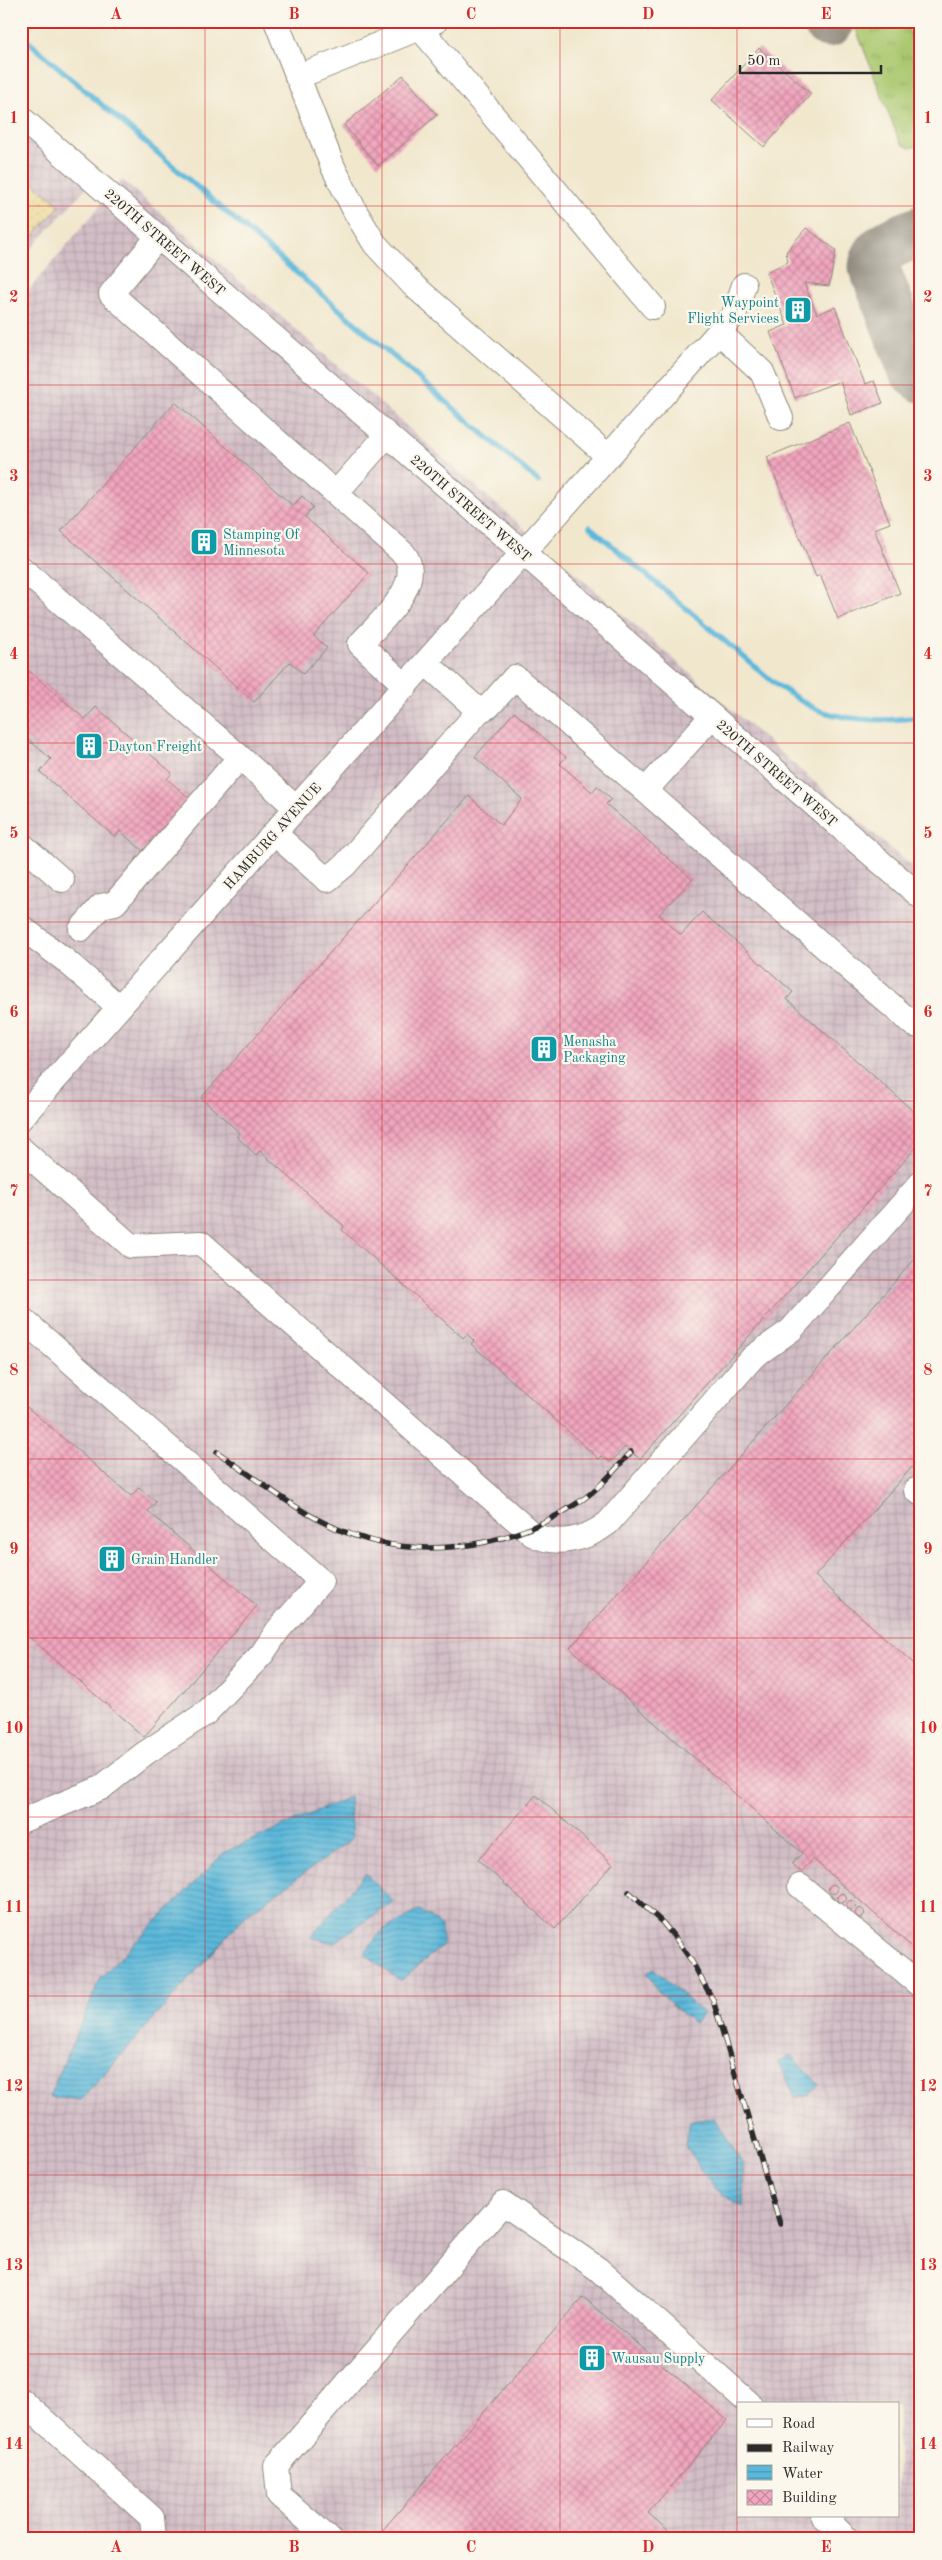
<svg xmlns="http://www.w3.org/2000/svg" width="942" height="2560" viewBox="0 0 942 2560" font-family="'Old Standard TT',serif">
	<defs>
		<pattern id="industrial-grid" width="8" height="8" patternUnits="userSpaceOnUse" patternTransform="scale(1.25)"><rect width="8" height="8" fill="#d2bdc6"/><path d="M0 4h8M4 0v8" fill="none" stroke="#b4a3aa"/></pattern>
		<pattern id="grass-tufts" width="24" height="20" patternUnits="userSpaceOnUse" patternTransform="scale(1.25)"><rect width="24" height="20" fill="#aac86f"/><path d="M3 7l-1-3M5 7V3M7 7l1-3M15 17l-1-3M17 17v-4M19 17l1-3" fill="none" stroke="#92ac60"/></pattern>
		<pattern id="sand-dots" width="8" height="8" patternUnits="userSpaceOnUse" patternTransform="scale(1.25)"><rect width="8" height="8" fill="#eeda9e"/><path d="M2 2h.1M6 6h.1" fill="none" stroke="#cb8" stroke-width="1.8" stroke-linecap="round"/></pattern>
		<pattern id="water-rules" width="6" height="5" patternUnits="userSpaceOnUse" patternTransform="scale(1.25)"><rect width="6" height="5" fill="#5cb8da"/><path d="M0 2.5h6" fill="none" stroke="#4c96b1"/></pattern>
		<pattern id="building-cross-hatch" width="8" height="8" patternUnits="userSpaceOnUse" patternTransform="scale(1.25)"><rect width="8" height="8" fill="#f2a5be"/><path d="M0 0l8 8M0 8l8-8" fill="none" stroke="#c4879b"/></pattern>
	</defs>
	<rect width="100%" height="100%" fill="#fbf7ec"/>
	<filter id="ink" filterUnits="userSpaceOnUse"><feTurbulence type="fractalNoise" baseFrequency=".02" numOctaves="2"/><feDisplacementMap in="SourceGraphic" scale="10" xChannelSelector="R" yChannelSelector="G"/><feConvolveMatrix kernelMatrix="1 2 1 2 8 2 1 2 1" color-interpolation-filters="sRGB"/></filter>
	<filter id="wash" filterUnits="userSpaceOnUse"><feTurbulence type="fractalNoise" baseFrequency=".0096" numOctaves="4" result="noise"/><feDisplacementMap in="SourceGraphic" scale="20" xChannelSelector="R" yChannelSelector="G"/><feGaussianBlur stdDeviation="1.12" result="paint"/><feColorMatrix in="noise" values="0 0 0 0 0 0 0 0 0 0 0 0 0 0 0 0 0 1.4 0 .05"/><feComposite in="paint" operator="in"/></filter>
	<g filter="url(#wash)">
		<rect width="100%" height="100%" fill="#f1e7cd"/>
		<path fill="url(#industrial-grid)" fill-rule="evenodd" d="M21 118 93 180 21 260Z
			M122 180 261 299 921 875V2539H21V299ZM738 2404H898V2516H738Z"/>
		<path fill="url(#grass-tufts)" stroke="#6a7a4d" d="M855 21H905L921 61V145L910 148 902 144 897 135 854 24Z"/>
		<path fill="url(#sand-dots)" stroke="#8c8264" d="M21 172 60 206 21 249Z"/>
		<path fill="url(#water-rules)" stroke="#447282" d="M349 1797 352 1839 246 1915 81 2100 49 2097 101 1977 225 1852Z
			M365 1873 394 1902 333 1943 311 1937Z
			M420 1910 441 1926 443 1945 400 1981 364 1953 383 1930Z
			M653 1968 703 2013 695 2024 660 1994 647 1973Z
			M791 2055 819 2085 808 2096 795 2097 779 2062Z
			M714 2118 743 2164V2207L713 2187 685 2146 690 2121Z"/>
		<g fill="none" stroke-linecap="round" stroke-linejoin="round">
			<path stroke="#5cb8da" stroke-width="5.5" d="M21 35 538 481
				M590 527 778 686C792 694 806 706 821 711 852 722 890 721 921 717"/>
			<path stroke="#8e897c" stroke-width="51" d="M828 22 829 21
				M921 231C903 239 876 244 874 267L913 369 921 377"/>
		</g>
		<g id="blocks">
			<path fill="url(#building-cross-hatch)" d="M759 48 811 94 764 147 712 100Z
				M403 75 437 115 378 166 344 125Z
				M806 228 836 250 829 286 804 283 817 314 835 307 865 384 874 381 883 403 851 415 840 381 795 398 770 332 787 325 766 272 788 262 786 252Z
				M175 402 293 506 302 496 313 507 305 517 369 573 314 636 327 648 303 674 290 662 254 702 61 531Z
				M850 423 890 523 874 529 900 593 838 619 820 575 816 577 767 457Z
				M21 664 85 719 96 707 172 773 167 779 189 798 143 851 120 831 115 837 40 772 51 759 21 733Z
				M514 712 566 757 560 764 592 792 597 786 611 799 606 804 692 879 659 915 681 935 702 912 793 992 787 999 921 1118V1142L640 1459 625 1447 611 1462 602 1456 599 1459 471 1344 474 1341 467 1334 463 1338 342 1230 344 1226 260 1151 256 1155 237 1137 240 1133 201 1098 469 796 501 825 522 799 475 757Z
				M921 1252V1457L815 1576 921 1670V1955L813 1859 801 1872 792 1864 802 1853 570 1648Z
				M21 1402 131 1496 139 1487 156 1502 148 1511 257 1606 144 1737 21 1630Z
				M536 1795 613 1864 555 1929 478 1860Z
				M828.5 1889a4.5 4.5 0 1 1 9 0a4.5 4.5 0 1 1-9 0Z
				M837.5 1898a4.5 4.5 0 1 1 9 0a4.5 4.5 0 1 1-9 0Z
				M846.5 1905a4.5 4.5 0 1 1 9 0a4.5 4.5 0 1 1-9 0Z
				M855.5 1913a4.5 4.5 0 1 1 9 0a4.5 4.5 0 1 1-9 0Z
				M583 2297 727 2420 648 2513 678 2539H375Z"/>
		</g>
	</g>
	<g filter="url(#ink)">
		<use href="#blocks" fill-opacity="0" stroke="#8e897c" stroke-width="1"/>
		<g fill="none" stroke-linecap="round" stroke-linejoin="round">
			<defs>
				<path id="minor" d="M276 21 333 167 356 213 375 244 413 285 608 456
					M420 28 653 307
					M297 77 435 22
					M21 118 921 897
					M159 236 111 294 404 554C426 583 379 623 360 644L406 686
					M719 332 762 372 781 418
					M336 493 387 435
					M21 568 240 757
					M426 663 479 711
					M646 790 712 716
					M274 833 327 880 345 865 479 711 489 706 515 677 914 1025 921 1016
					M21 844 62 880
					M21 927 65 960 119 1007
					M81 929 101 906 115 903 240 757 296 808
					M21 1118 734 315 744 285
					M21 1149 131 1246 201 1243 532 1534C557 1547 586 1540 608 1523L753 1357 791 1330 921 1183
					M21 1318 321 1581 278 1630 262 1654 206 1713 144 1754 101 1788 21 1821
					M916 1490 921 1494
					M800 1886 921 1986
					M21 2400 152 2518 154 2539
					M823 2516 847 2539
					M329 2539 279 2495 276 2466 503 2203 598 2269 750 2404"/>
			</defs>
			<use href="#minor" stroke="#8e897c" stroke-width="26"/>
			<use href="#minor" stroke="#fff" stroke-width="24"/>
			<defs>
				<path id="rail" d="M217 1452C254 1477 289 1506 329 1525 409 1564 506 1551 579 1502 599 1489 615 1470 631 1452
					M629 1892 663 1923 676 1939 691 1960 713 2000 780 2224"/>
			</defs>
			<use href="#rail" stroke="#2b2b2b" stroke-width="5.5"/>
			<use href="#rail" stroke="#fbf7ec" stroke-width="4" stroke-dasharray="11" stroke-linecap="butt"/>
		</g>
	</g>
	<path fill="none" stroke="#d62828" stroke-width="1" stroke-opacity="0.55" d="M205 21V2539M382 21V2539M560 21V2539M737 21V2539M21 206H921M21 385H921M21 564H921M21 743H921M21 922H921M21 1101H921M21 1280H921M21 1459H921M21 1638H921M21 1817H921M21 1996H921M21 2175H921M21 2354H921"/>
	<defs>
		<symbol id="building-square" viewBox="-11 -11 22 22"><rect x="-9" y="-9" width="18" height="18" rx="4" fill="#0f9aa8" stroke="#fbf7ec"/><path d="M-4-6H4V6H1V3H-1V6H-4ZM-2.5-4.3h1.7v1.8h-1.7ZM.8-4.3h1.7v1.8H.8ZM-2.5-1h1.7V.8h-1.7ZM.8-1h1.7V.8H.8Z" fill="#fff"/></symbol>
	</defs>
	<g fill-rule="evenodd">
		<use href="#building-square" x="782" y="294" width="32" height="32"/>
		<use href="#building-square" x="188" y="526" width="32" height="32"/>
		<use href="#building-square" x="73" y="730" width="32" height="32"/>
		<use href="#building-square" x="528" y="1033" width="32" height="32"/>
		<use href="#building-square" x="96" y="1543" width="32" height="32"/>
		<use href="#building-square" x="576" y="2342" width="32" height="32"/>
	</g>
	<g text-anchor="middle" stroke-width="4.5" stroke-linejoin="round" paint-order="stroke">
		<g font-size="14" fill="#2b2b2b" stroke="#fbf7ec">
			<text transform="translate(165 242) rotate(41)" y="5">220TH STREET WEST</text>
			<text transform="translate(471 508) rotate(41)" y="5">220TH STREET WEST</text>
			<text transform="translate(777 773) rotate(41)" y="5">220TH STREET WEST</text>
			<text transform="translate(272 836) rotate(-48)" y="5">HAMBURG AVENUE</text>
		</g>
		<g font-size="14" fill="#0d838f" stroke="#fbf7ec" text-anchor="start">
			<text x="779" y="307" text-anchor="end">Waypoint<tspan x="779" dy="16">Flight Services</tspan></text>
			<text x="223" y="539">Stamping Of<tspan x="223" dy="16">Minnesota</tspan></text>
			<text x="108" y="751">Dayton Freight</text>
			<text x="563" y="1046">Menasha<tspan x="563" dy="16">Packaging</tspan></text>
			<text x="131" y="1564">Grain Handler</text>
			<text x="611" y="2363">Wausau Supply</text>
		</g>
	</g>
	<rect width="942" height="2560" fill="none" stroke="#fbf7ec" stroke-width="55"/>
	<rect x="737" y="2402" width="162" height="115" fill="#fbf7ec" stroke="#a8a59f"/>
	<rect x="747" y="2419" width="25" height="8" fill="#ffffff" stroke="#a8a59f"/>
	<text x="782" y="2428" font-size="15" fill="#2b2b2b">Road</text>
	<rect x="747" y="2444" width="25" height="8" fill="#2b2b2b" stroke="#a8a59f"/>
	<text x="782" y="2452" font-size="15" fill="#2b2b2b">Railway</text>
	<rect x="747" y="2465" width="25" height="15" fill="url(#water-rules)" stroke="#a8a59f"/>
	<text x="782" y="2478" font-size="15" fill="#2b2b2b">Water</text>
	<rect x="747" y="2490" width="25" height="15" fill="url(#building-cross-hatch)" stroke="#a8a59f"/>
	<text x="782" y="2502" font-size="15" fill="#2b2b2b">Building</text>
	<path d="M740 65v8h141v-8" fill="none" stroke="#2b2b2b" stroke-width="2.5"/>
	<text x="747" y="65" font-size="15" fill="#2b2b2b" stroke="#fbf7ec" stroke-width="4" paint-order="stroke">50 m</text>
	<rect x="28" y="28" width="886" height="2504" fill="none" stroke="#d62828" stroke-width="2"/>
	<g font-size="16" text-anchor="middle" font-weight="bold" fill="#d62828">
		<text x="116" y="19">A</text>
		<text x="294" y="19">B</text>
		<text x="471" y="19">C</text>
		<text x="648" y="19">D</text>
		<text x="826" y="19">E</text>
		<text x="14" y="123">1</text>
		<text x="928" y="123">1</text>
		<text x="14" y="302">2</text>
		<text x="928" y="302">2</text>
		<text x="14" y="481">3</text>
		<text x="928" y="481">3</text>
		<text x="14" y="659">4</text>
		<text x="928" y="659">4</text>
		<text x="14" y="838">5</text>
		<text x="928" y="838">5</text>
		<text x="14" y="1017">6</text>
		<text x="928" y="1017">6</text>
		<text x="14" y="1196">7</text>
		<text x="928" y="1196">7</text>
		<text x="14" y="1375">8</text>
		<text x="928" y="1375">8</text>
		<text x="14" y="1554">9</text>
		<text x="928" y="1554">9</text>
		<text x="14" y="1733">10</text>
		<text x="928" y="1733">10</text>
		<text x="14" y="1912">11</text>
		<text x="928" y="1912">11</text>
		<text x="14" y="2091">12</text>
		<text x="928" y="2091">12</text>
		<text x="14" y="2270">13</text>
		<text x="928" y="2270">13</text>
		<text x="14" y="2449">14</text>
		<text x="928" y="2449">14</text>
		<text x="116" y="2552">A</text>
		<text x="294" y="2552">B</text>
		<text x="471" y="2552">C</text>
		<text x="648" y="2552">D</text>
		<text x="826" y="2552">E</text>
	</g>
</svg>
